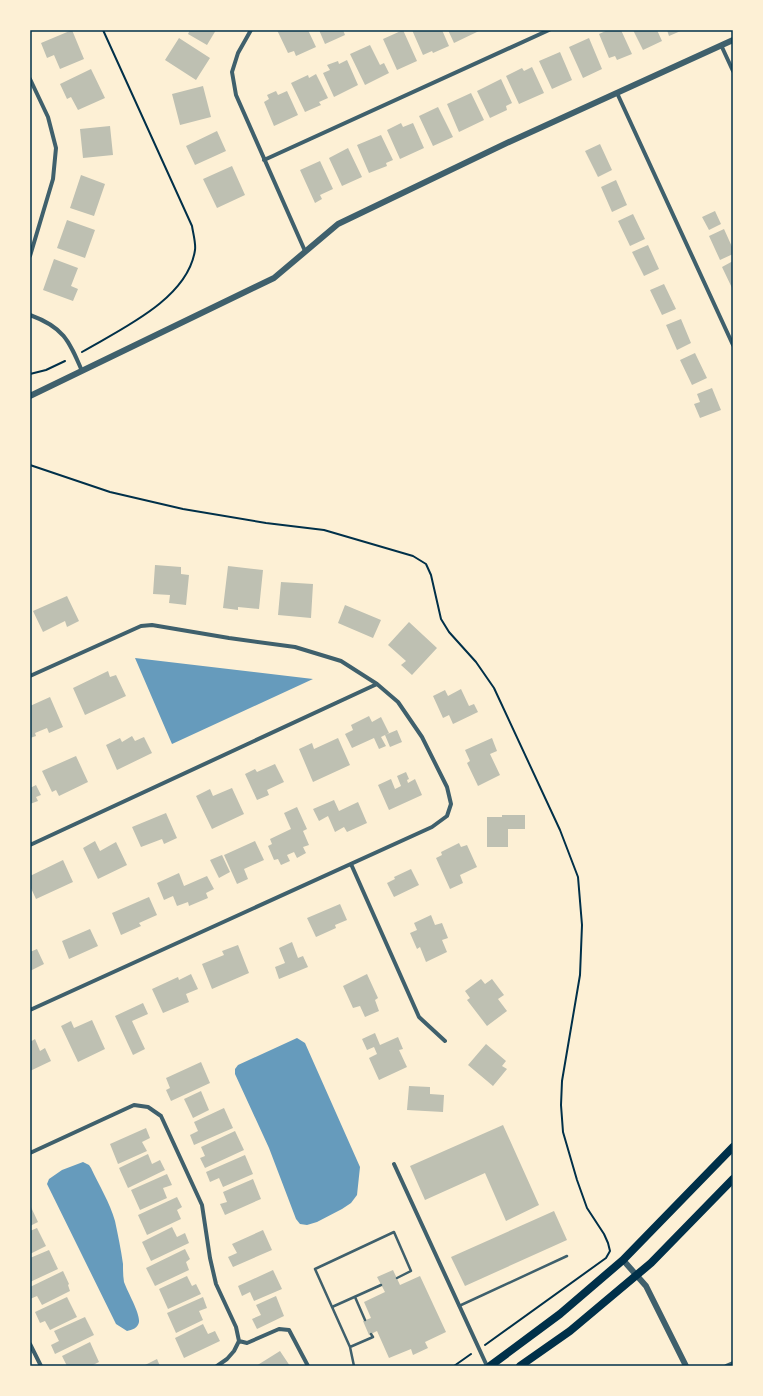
<svg xmlns="http://www.w3.org/2000/svg" width="763" height="1396" viewBox="0 0 763 1396" font-family="'Roboto Condensed',sans-serif">
	<rect width="100%" height="100%" fill="#fdf0d5"/>
	<path fill="#669bbc" d="M135 658 313 679 172 744Z
		M297 1038 305 1043 360 1167 357 1195 351 1203 342 1209 317 1222 307 1225 300 1224 296 1219 269 1148 235 1074V1069L238 1065Z
		M83 1162 89 1165 91 1168C99 1185 110 1203 115 1221 118 1235 121 1250 123 1264 123 1270 123 1276 124 1282 128 1293 140 1313 139 1322 138 1328 132 1330 127 1331L116 1324 47 1184 49 1179 62 1170Z"/>
	<path fill="#bec0b2" d="M72 30 84 59 60 69 54 55 47 58 41 43Z
		M190 30H216L207 45 188 34Z
		M277 30H308L316 47 296 56 294 51 288 53Z
		M319 30H343L345 35 325 44Z
		M403 30 417 61 397 70 383 39Z
		M412 30H442L449 46 433 53 432 51 423 55Z
		M448 30H478L479 31 454 43Z
		M608 30H621L632 54 617 60 615 56 609 58 599 34Z
		M633 30H657L662 41 643 50Z
		M667 30H683L669 36Z
		M179 38 210 58 196 80 165 60Z
		M589 38 602 69 583 78 569 47Z
		M370 45 380 65 384 63 389 73 365 85 350 54Z
		M560 52 572 80 552 89 539 61Z
		M347 60 358 85 334 97 323 73 330 70 327 65 338 61 339 64Z
		M532 67 544 93 519 104 506 76 522 68 524 71Z
		M91 69 105 98 78 110 71 97 67 99 60 84Z
		M316 74 328 98 319 102 321 105 305 112 291 83 308 75 309 78Z
		M501 79 512 103 506 106 507 110 490 118 477 91Z
		M203 86 211 117 180 125 172 94Z
		M276 91 278 95 287 91 298 115 274 126 264 102 269 99 267 95Z
		M471 93 484 120 459 132 447 104Z
		M438 107 453 137 433 146 419 116Z
		M401 123 403 127 413 123 424 148 400 159 387 130Z
		M110 126 113 155 83 158 80 129Z
		M217 131 226 151 195 165 186 146Z
		M381 135 393 160 386 163 387 166 369 173 357 145Z
		M600 144 612 170 598 177 585 151Z
		M348 148 362 177 342 186 329 158Z
		M320 161 333 189 320 195 322 199 315 203 300 170Z
		M232 166 245 195 217 208 203 179Z
		M81 175 105 184 94 216 70 208Z
		M616 180 627 205 612 212 601 187Z
		M715 211 721 224 709 230 702 217Z
		M633 214 645 239 630 246 618 221Z
		M67 220 95 230 85 258 57 248Z
		M724 229 733 249V254L720 260 709 236Z
		M648 245 659 269 644 276 632 252Z
		M54 259 78 268 71 286 78 289 73 301 43 290Z
		M733 261V290L722 267Z
		M664 284 676 309 662 315 650 290Z
		M681 319 691 343 677 350 666 325Z
		M695 353 707 378 692 385 680 360Z
		M712 388 721 410 700 418 694 404 700 402 697 394Z
		M155 565 181 567V574L189 575 186 605 169 603 170 595 153 594Z
		M228 566 263 570 259 609 238 607V610L223 608Z
		M281 582 313 584 311 618 278 615Z
		M67 596 79 621 67 627 65 621 43 632 33 611Z
		M345 605 381 620 373 638 338 623Z
		M409 622 437 648 412 675 401 665 406 661 388 645Z
		M108 671 110 677 116 675 126 696 85 715 73 688Z
		M461 689 469 706 474 704 478 712 453 724 449 715 443 718 433 696 445 690 448 696Z
		M50 697 63 727 49 733 47 728 35 733 36 736 30 738V706Z
		M369 716 372 722 381 717 389 733 381 737 386 746 379 749 374 738 352 748 345 734 353 730 351 725Z
		M397 730 402 742 390 747 385 735Z
		M132 736 135 741 144 737 152 753 117 770 106 745 120 738 122 742Z
		M338 738 350 765 313 782 299 749 312 743 314 749Z
		M492 738 497 751 490 754 500 775 478 786 467 763 470 761 465 750Z
		M76 756 88 782 59 796 56 790 52 792 42 771Z
		M275 764 284 782 267 790 269 795 257 800 245 774 255 769 257 772Z
		M406 772 409 779 407 780 408 783 415 779 422 795 389 810 378 785 391 779 395 789 401 786 397 776Z
		M36 785 41 795 36 797 38 801 30 804V788Z
		M232 788 244 814 212 829 196 796 210 789 213 796Z
		M334 800 339 811 358 802 367 823 347 832 344 827 335 832 328 816 319 821 313 809Z
		M297 807 307 829 303 831 309 845 303 847 306 853 297 858 294 852 287 855 290 861 281 865 278 859 274 860 268 846 272 844 270 839 291 829 284 813Z
		M166 813 177 838 164 844 162 839 141 847 132 827Z
		M502 815H525V829H508V847H487V817H502Z
		M95 841 100 851 116 842 127 865 98 879 83 848Z
		M255 841 264 860 244 869 248 879 237 884 224 855Z
		M459 843 461 847 467 845 477 867 460 875 463 883 450 889 436 858 442 855 441 852Z
		M222 855 230 872 219 878 210 860Z
		M63 860 73 882 36 899 30 886V876Z
		M411 869 419 885 394 897 387 883 395 879 394 877Z
		M179 873 184 886 207 876 214 889 206 893 208 898 189 906 188 902 177 906 173 896 164 900 157 883Z
		M149 897 157 915 139 923 141 926 121 935 112 913Z
		M340 904 347 920 335 925 336 928 316 937 307 918Z
		M431 915 435 925 442 923 448 938 442 940 447 952 426 962 420 947 417 949 410 933 417 930 414 923Z
		M90 929 98 946 69 959 62 941Z
		M292 942 298 958 303 956 308 967 279 979 275 967 285 963 279 948Z
		M238 945 249 973 212 989 202 964 224 955 222 951Z
		M37 949 44 964 30 971V952Z
		M191 974 198 989 186 994 189 1002 163 1013 152 989 178 977 179 980Z
		M367 974 378 998 375 1000 379 1011 365 1017 360 1006 353 1008 343 986Z
		M481 979 485 984 492 979 504 995 498 999 507 1011 487 1026 467 1000 470 998 465 991Z
		M143 1003 148 1014 132 1021 145 1049 133 1055 115 1016Z
		M92 1020 105 1049 78 1062 61 1026 71 1021 74 1028Z
		M375 1033 380 1045 398 1037 403 1049 399 1050 407 1067 379 1080 369 1058 377 1054 374 1047 367 1050 362 1039Z
		M35 1039 40 1051 45 1048 51 1061 30 1071V1042Z
		M486 1044 506 1061 502 1066 507 1069 493 1086 468 1065Z
		M201 1062 210 1083 171 1101 166 1090 170 1088 166 1078Z
		M409 1086 430 1087V1094L444 1095 443 1112 407 1110Z
		M201 1091 209 1110 193 1118 184 1099Z
		M224 1108 233 1128 194 1145 190 1135 198 1131 194 1122Z
		M503 1125 539 1205 506 1221 485 1173 425 1200 410 1166Z
		M146 1128 150 1138 142 1142 147 1151 118 1164 110 1144Z
		M235 1131 244 1150 205 1168 200 1158 205 1156 201 1147Z
		M148 1154 152 1164 160 1160 165 1170 128 1188 119 1168Z
		M245 1155 253 1174 223 1187 219 1178 210 1182 206 1172Z
		M167 1174 172 1185 163 1188 167 1198 140 1210 131 1190Z
		M253 1179 261 1199 225 1215 220 1204 227 1202 223 1192Z
		M177 1197 182 1207 177 1210 181 1219 147 1235 138 1215Z
		M30 1205 38 1222 30 1226Z
		M554 1211 567 1240 465 1286 451 1257Z
		M172 1227 177 1237 185 1233 189 1243 151 1261 142 1242Z
		M37 1228 46 1246 30 1254V1231Z
		M263 1230 272 1250 233 1267 228 1257 237 1253 232 1244Z
		M185 1249 190 1259 186 1262 189 1270 155 1286 146 1268Z
		M49 1250 58 1269 30 1282V1258Z
		M273 1270 282 1289 254 1301 250 1292 242 1296 238 1286Z
		M393 1270 400 1285 420 1276 446 1332 425 1342 428 1348 413 1355 411 1349 389 1358 377 1331 369 1335 363 1321 371 1318 364 1302 385 1292 377 1277Z
		M63 1271 69 1284 68 1285 70 1291 42 1305 37 1296 30 1299V1287Z
		M187 1276 192 1286 196 1284 201 1294 168 1309 159 1289Z
		M276 1296 284 1316 257 1329 252 1319 261 1315 256 1305Z
		M67 1297 77 1317 50 1330 45 1321 40 1323 35 1312Z
		M203 1297 207 1308 199 1311 203 1320 176 1333 167 1313Z
		M85 1317 94 1335 55 1354 51 1345 59 1341 54 1331Z
		M203 1324 208 1334 215 1331 220 1341 184 1358 175 1338Z
		M90 1342 99 1362 91 1366H67L62 1356Z
		M280 1351 290 1366H256Z
		M157 1359 160 1366H143Z"/>
	<g fill="none" stroke-linecap="round" stroke-linejoin="round">
		<path stroke="#003049" stroke-width="2" d="M82 352C121 329 188 299 195 250 196 243 193 233 192 226L103 30
			M30 374 46 370 65 361
			M30 465 110 492 183 509 266 523 324 530 413 556 426 564 431 575 441 619 449 632 476 662 494 688 560 830 578 877 582 925 580 975 562 1081 561 1105 563 1132 577 1180 587 1208 604 1234 608 1243 610 1251 606 1258 485 1345
			M454 1366 471 1354"/>
		<path stroke="#3f606c" stroke-width="2.5" d="M355 1297 365 1320
			M459 1306 567 1256
			M332 1307 381 1285
			M350 1347 373 1337 371 1334
			M354 1366 350 1347 315 1269 394 1232 411 1271 397 1278"/>
		<path stroke="#3f606c" stroke-width="4" d="M251 30 238 53 232 72 236 95 305 251
			M721 45 733 71
			M30 79 48 117 56 148 53 179 30 256
			M617 93 733 345
			M264 160 549 30
			M30 315C63 327 69 340 82 371
			M30 676 141 626 152 625 229 638 295 647 341 661 377 684 398 702 422 737 447 787 451 804 447 816 432 827 30 1010
			M30 845 377 684
			M351 864 419 1017 445 1041
			M30 1153 134 1105 148 1107 161 1116 202 1205 210 1258 216 1284 236 1327 239 1341 234 1351 227 1359 217 1366
			M394 1164 487 1366
			M239 1341 247 1343 279 1329 289 1330 308 1366
			M30 1344 41 1366
			M726 1366 733 1363"/>
		<path stroke="#3f606c" stroke-width="6" d="M30 396 274 278 338 224 509 142 733 40
			M623 1260 646 1286 686 1366"/>
		<path stroke="#003049" stroke-width="8" d="M490 1366 560 1314 623 1260 733 1147
			M520 1366 570 1331 651 1263 733 1179"/>
	</g>
	<rect width="763" height="1396" fill="none" stroke="#fdf0d5" stroke-width="62"/>
	<rect x="31" y="31" width="701" height="1334" fill="none" stroke="#003049" stroke-width="1.5"/>
</svg>
